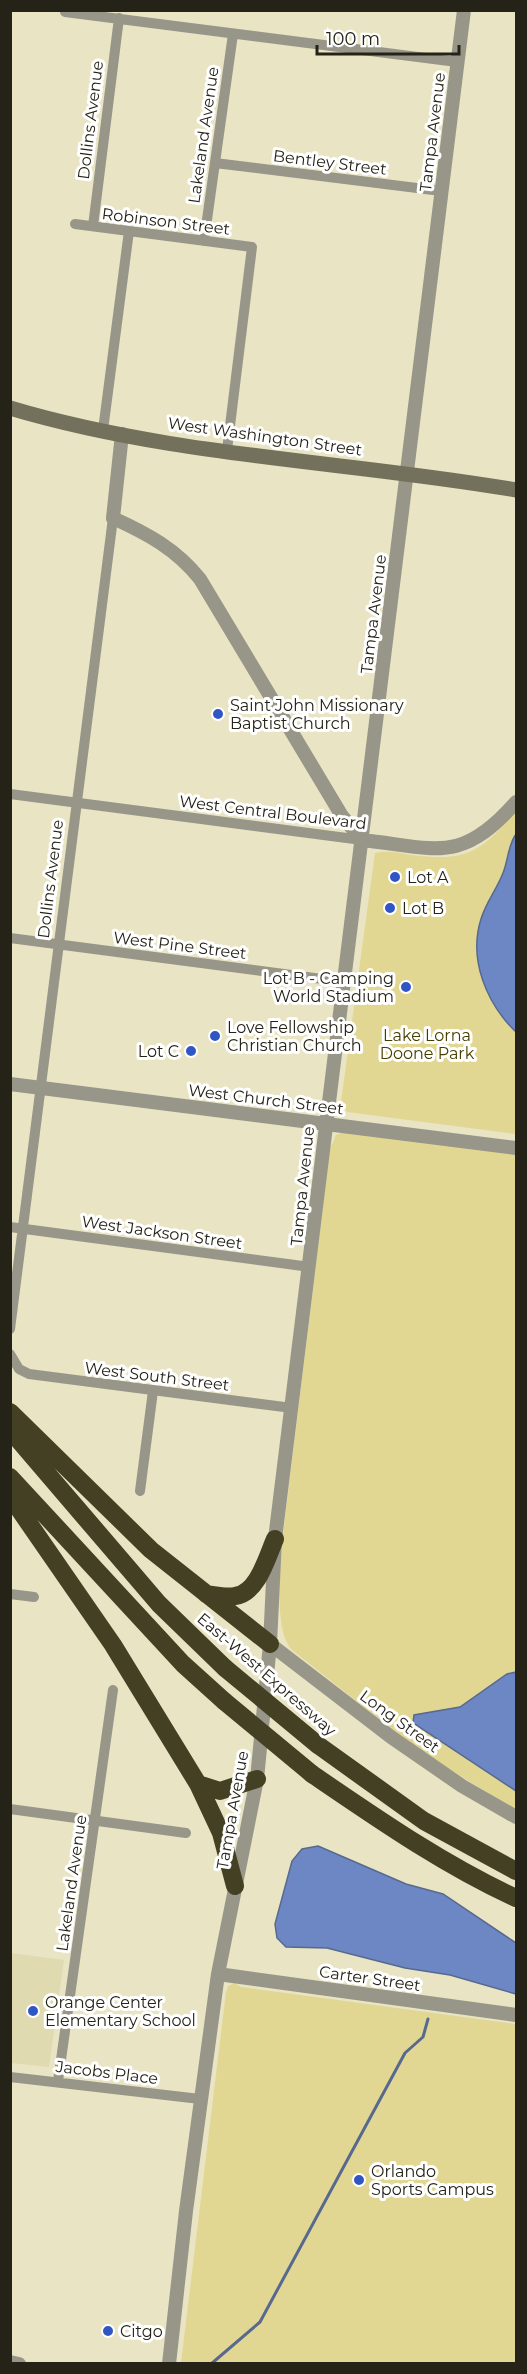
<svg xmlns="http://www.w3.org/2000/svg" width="527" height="2374" viewBox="0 0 527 2374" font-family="Montserrat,sans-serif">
	<rect width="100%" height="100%" fill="#e9e4c3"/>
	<path fill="#e0dab1" d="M11 1953 64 1960 49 2067 11 2063Z"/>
	<path fill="#e1d793" d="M516 811V834L508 862 481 920 503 1019 516 1032V1134L347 1112 341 1102 375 853C387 850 400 853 412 855 467 862 481 852 516 811Z
		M344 1132 516 1151V1810L418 1750 292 1650C272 1630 281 1554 284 1526L330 1149 336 1135Z
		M235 1983 241 1987 516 2024V2363H181L226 1992 228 1986Z"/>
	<path fill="#6c87c3" stroke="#57698f" stroke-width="1.5" d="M516 834V1032C487 1004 468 960 481 919 486 902 497 889 503 873 508 861 508 845 516 834Z
		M516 1672V1791L413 1723 414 1715 460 1707 507 1674Z
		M318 1846 406 1884 443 1894 516 1943V1994L450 1975 405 1968 327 1948 286 1947 277 1938 275 1924 292 1861 302 1849Z"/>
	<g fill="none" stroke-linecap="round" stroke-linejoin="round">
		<path stroke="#57698f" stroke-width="3" d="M211 2364 260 2322 405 2053 423 2037 428 2019"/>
		<path stroke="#979688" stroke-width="10" d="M65 12 457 62
			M215 163 441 191
			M75 224 252 247 227 450
			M93 226 119 18
			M204 241 233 34
			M103 430 129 231
			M10 794 362 840
			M10 938 345 982
			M10 1227 310 1267
			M10 1329 113 518
			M10 1354 19 1369 29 1374 292 1408
			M140 1491 153 1391
			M10 1594 34 1597
			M10 1809 186 1833
			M10 2077 200 2099
			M58 2081 113 1690"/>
		<path stroke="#979688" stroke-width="14" d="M122 434 113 518C148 534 176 549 200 579L342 816 362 840
			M362 840C436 848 461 865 516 802
			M10 1084 516 1148
			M270 1644 391 1737 462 1786 516 1817
			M218 1974 516 2015
			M10 2362 19 2364
			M169 2364 186 2211 218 1974 257 1779 270 1644 275 1539 464 10"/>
		<path stroke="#73715c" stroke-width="15" d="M10 408C174 457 349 461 516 490"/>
		<path stroke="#444024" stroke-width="18" d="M10 1412 151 1550 270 1644
			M10 1430 159 1604 225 1668
			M10 1477 183 1664 224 1701
			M10 1496 113 1645 198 1784 221 1833 235 1886
			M206 1594C215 1595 226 1598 235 1596 258 1593 267 1557 275 1539
			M318 1745 424 1821 516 1871
			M312 1774C378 1819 444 1865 516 1898
			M198 1784 220 1791 257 1779"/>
		<path stroke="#444024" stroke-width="18" d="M225 1668 318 1745
			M224 1701 312 1774"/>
	</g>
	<g fill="#3056c6" stroke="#fff" stroke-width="2">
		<circle cx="218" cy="714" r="6"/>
		<circle cx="395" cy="877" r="6"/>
		<circle cx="390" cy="908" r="6"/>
		<circle cx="406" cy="987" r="6"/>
		<circle cx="215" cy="1036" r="6"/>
		<circle cx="191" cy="1051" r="6"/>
		<circle cx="33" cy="2011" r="6"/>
		<circle cx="359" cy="2180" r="6"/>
		<circle cx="108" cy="2331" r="6"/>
	</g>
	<g text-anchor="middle" stroke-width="6" stroke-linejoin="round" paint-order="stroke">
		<g font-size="16" fill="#252317" stroke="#fff">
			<text transform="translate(90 120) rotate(-83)" y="6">Dollins Avenue</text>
			<text transform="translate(432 132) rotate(-83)" y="6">Tampa Avenue</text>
			<text transform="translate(203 135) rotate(-82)" y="6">Lakeland Avenue</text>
			<text transform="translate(330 162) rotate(7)" y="6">Bentley Street</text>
			<text transform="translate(166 221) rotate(7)" y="6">Robinson Street</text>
			<text transform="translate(265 436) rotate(8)" y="6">West Washington Street</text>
			<text transform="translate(373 614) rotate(-83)" y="6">Tampa Avenue</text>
			<text transform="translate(273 812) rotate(7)" y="6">West Central Boulevard</text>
			<text transform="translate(50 879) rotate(-83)" y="6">Dollins Avenue</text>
			<text transform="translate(180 945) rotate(7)" y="6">West Pine Street</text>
			<text transform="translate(266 1099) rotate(7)" y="6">West Church Street</text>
			<text transform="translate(302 1186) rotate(-84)" y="6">Tampa Avenue</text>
			<text transform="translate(162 1232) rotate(8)" y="6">West Jackson Street</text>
			<text transform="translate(157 1376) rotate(7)" y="6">West South Street</text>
			<text transform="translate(267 1674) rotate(41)" y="6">East-West Expressway</text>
			<text transform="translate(400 1721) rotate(36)" y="6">Long Street</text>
			<text transform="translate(232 1810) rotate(-80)" y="6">Tampa Avenue</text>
			<text transform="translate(71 1883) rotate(-82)" y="6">Lakeland Avenue</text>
			<text transform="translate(370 1978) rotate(8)" y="6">Carter Street</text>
			<text transform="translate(107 2072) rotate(7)" y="6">Jacobs Place</text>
		</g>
		<g font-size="16" fill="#252317" stroke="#fff" text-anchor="start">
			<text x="230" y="711">Saint John Missionary<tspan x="230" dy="18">Baptist Church</tspan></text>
			<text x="407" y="883">Lot A</text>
			<text x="402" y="914">Lot B</text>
			<text x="394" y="984" text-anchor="end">Lot B - Camping<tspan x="394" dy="18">World Stadium</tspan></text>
			<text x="227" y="1033">Love Fellowship<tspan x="227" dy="18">Christian Church</tspan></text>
			<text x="179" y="1057" text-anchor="end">Lot C</text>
			<text x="45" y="2008">Orange Center<tspan x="45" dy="18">Elementary School</tspan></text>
			<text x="371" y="2177">Orlando<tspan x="371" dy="18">Sports Campus</tspan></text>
			<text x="120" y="2337">Citgo</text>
		</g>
		<g font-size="16" fill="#463e00" stroke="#fff">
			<text x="427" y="1041">Lake Lorna<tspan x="427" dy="18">Doone Park</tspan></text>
		</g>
	</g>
	<rect width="527" height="2374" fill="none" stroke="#252317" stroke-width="24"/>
	<path d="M317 45v9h142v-9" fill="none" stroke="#252317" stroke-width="3"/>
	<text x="326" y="45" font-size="18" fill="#252317" stroke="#ffffff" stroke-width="4.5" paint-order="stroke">100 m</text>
</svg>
